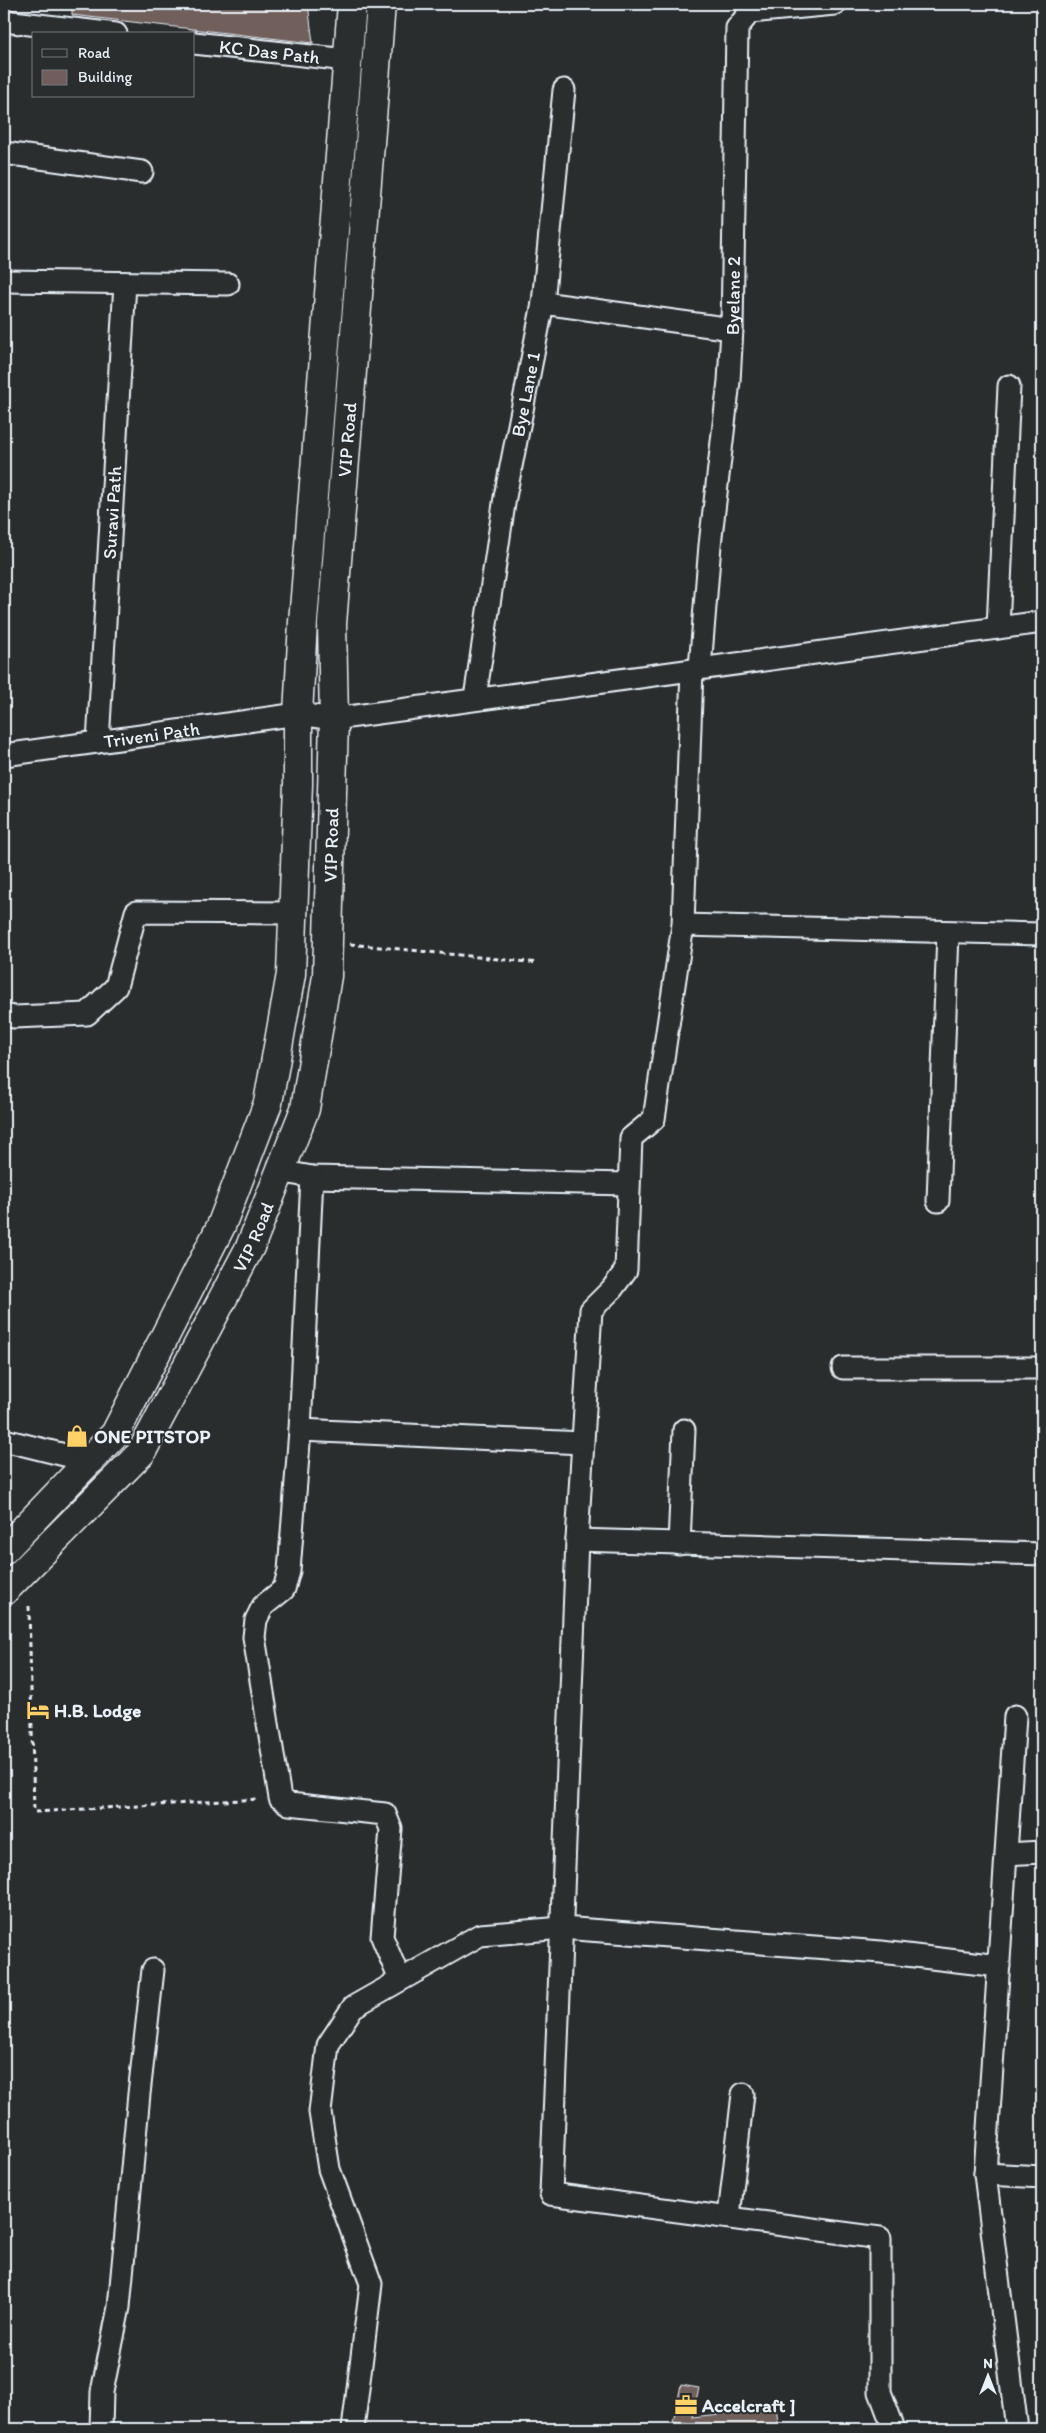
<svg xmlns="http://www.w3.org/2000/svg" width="1046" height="2433" viewBox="0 0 1046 2433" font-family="Itim,sans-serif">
	<rect width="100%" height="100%" fill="#2a2d2e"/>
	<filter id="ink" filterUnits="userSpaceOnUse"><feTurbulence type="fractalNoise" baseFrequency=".02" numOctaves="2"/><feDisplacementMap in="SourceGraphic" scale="10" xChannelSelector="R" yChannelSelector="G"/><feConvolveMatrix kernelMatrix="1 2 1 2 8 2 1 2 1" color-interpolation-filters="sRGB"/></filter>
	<g filter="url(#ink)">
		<path fill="#715e5c" stroke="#e8f1f8" d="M72 4H308L313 43 72 15Z
			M681 2385 699 2388 692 2417 776 2408 779 2429H687V2424L673 2422Z"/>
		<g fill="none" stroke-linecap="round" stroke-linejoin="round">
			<defs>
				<g id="street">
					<path d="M4 21 116 34"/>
					<path id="s1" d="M194 43 347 60"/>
					<path d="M4 153 142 172"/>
					<path d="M4 281 228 284"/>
					<path d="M543 303 732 329"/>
					<path d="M998 628 1009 386"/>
					<path id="s2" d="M700 668 710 545 729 381 732 329 737 28 750 12 835 4"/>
					<path d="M692 670 683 925 654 1119 631 1138 626 1270 612 1289 591 1310 577 1540 551 2194 880 2238V2392L894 2429"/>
					<path id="s3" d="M475 698 505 497 543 303 564 90"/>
					<path id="s4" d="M98 742 125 283"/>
					<path id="s5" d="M4 755 298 714 334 719 1042 622"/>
					<path d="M683 925 1042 934"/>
					<path d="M4 1015 14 1017 87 1014 116 987 136 912 293 913"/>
					<path d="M279 1171 312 1177 628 1184"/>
					<path d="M312 1177 300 1430 289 1571 284 1589 263 1606 256 1620 254 1637 280 1798 289 1804 385 1814 391 1829 382 1937 400 1980"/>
					<path d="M938 1201 948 933"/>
					<path d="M843 1368H1042"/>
					<path d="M300 1430 583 1443"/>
					<path d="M4 1440 89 1461"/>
					<path d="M577 1540 1042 1554"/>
					<path d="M679 1544 684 1430"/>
					<path d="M1015 1716 985 2174 1017 2429"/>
					<path d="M1007 1854 1042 1852"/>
					<path d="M985 2174 1042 2177"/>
					<path d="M729 2216 743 2094"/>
					<path d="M101 2429 102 2392 119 2307 139 2094 153 1970"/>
					<path d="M353 2429 371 2284 329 2169 320 2112 328 2045 353 2007 480 1935 562 1928 881 1952 999 1966"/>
				</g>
				<g id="secondary">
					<path d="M4 1550 115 1434 221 1226 268 1103 291 974 298 784V714L303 622 352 4"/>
					<path id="s6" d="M4 1591 141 1453 250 1247 305 1109 327 976 334 719 332 624 381 4"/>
				</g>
			</defs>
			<use href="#street" stroke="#e8f1f8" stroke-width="25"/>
			<use href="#secondary" stroke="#e8f1f8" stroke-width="31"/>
			<path stroke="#e8f1f8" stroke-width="3" stroke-dasharray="5 4" stroke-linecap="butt" d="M350 944 538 963
				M29 1606 34 1812 259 1799"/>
			<use href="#street" stroke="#2a2d2e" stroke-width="21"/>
			<use href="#secondary" stroke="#2a2d2e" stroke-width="28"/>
		</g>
	</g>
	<defs>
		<symbol id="shop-bare" viewBox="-9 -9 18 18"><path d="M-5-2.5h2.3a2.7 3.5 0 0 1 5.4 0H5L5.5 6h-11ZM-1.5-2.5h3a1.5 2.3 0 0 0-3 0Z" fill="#ffd166" stroke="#2a2d2e" stroke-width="2.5" paint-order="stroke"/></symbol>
		<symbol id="hotel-bare" viewBox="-9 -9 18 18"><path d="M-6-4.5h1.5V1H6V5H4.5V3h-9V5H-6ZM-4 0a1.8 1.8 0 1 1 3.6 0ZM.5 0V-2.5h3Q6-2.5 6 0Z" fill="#ffd166" stroke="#2a2d2e" stroke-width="2.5" paint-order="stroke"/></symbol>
		<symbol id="office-bare" viewBox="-9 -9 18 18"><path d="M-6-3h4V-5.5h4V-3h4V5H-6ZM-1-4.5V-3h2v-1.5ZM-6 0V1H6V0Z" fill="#ffd166" stroke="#2a2d2e" stroke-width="2.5" paint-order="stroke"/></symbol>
	</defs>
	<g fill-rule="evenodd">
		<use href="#shop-bare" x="61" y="1420" width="32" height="32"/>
		<use href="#hotel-bare" x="22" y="1694" width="32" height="32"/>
		<use href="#office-bare" x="670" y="2389" width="32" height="32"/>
	</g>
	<g text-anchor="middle" stroke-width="4" stroke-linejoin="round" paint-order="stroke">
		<g font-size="19" fill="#e8f1f8" stroke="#2a2d2e">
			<text dy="7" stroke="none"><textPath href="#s1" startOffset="76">KC Das Path</textPath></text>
			<text dy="7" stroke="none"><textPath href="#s2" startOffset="374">Byelane 2</textPath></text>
			<text dy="7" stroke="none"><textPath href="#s3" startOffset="308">Bye Lane 1</textPath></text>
			<text dy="7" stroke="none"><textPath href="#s6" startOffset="1248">VIP Road</textPath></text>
			<text dy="7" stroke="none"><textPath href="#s4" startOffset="230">Suravi Path</textPath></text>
			<text dy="7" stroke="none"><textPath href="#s5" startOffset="149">Triveni Path</textPath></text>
			<text dy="7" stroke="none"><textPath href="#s6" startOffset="842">VIP Road</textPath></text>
			<text dy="7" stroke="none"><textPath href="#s6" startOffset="438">VIP Road</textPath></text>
		</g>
		<g font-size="19" font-weight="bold" fill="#e8f1f8" stroke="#2a2d2e" text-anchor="start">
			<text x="94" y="1443">ONE PITSTOP</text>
			<text x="54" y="1717">H.B. Lodge</text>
			<text x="702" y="2412">Accelcraft ]</text>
		</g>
	</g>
	<rect width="1046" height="2433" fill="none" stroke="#2a2d2e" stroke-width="20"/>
	<rect x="10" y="10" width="1026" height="2413" fill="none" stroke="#e8f1f8" stroke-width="2" filter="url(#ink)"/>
	<rect x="32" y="32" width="162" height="65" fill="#2a2d2e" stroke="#767b7f"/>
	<rect x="42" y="49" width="25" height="8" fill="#2a2d2e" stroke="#767b7f"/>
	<text x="78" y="58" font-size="15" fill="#e8f1f8">Road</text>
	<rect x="42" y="70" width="25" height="15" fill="#715e5c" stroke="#767b7f"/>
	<text x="78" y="82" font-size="15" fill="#e8f1f8">Building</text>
	<g transform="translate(988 2376)" stroke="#2a2d2e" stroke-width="4" paint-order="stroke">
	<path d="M0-4L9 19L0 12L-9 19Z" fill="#e8f1f8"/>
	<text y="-8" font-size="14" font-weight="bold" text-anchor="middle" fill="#e8f1f8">N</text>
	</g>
</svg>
